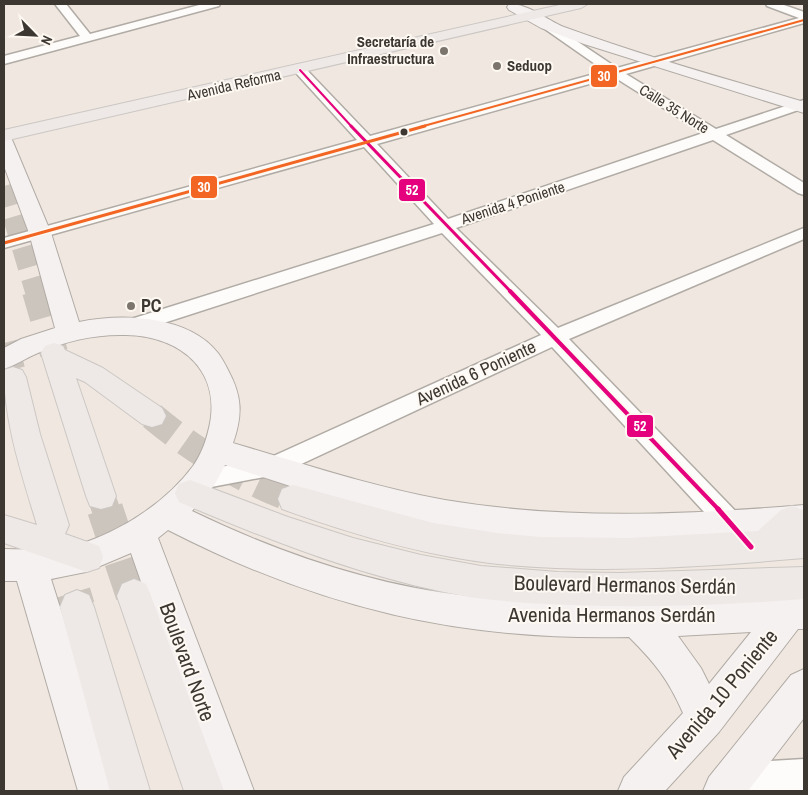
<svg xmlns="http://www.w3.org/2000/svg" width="808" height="795" viewBox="0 0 808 795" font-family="'Archivo Narrow',sans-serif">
	<rect width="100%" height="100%" fill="#f0e8e0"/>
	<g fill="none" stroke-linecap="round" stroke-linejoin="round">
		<path stroke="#ccc5bd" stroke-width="21" stroke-dasharray="21 11" stroke-linecap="butt" d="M4 186 36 293"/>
		<path stroke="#ccc5bd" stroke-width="28" stroke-dasharray="28 14" stroke-linecap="butt" d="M36 291 54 353
			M4 343 13 377
			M152 416C195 452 241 479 293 499
			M101 496 106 510"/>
		<path stroke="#ccc5bd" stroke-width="36" stroke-dasharray="36 18" stroke-linecap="butt" d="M105 509 134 596
			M57 541 77 607"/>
		<defs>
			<path id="street" d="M55 4H66L90 34 203 4H220L219 6 4 64V56L80 36Z
				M766 4H781L804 12V23L626 74 716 129 804 100V108L726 135 804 183V195L798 193 713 140 456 228 558 328 804 228V239L569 339 747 523 750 531 747 539 738 542 729 539 552 347 280 474 201 489 193 486 189 479 193 472 269 458 541 335 442 233 142 330 135 332 128 330 125 325 128 320 434 224 364 147 4 248V238L357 140 296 73 294 70 296 67H304L370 136 605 71 542 27 540 25 542 23H550L617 68 799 18 767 6ZM614 77 703 133 448 219 377 144Z
				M804 759V791H726L723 790 718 779 723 768 734 763Z"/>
			<path id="secondary" d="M509 4C527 3 547 20 564 27 643 56 724 78 804 102V113L584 44 541 28 509 10 507 7Z
				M4 136 11 138 13 142 51 233 79 322C122 313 188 315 218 353 222 358 225 364 228 370 242 396 243 414 233 443 304 464 373 487 445 500 563 520 685 515 804 505V533C686 546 564 548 446 528 371 515 298 488 225 465L215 484 192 511C279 553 372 585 468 596 573 607 677 601 781 596L796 588 804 591V629H798L719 732 665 791H618L624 777 683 713C668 679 655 663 629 637 459 641 320 608 168 530L158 538 254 791H214L131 553 86 572 51 579 118 791H78L17 581H4V549C31 550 60 550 86 542 126 528 168 500 193 466 200 456 205 444 208 432 224 373 183 336 126 335 97 334 65 341 38 353 26 358 16 365 4 369V348L21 339 55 328 29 233 4 166ZM751 632 709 684 701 668 678 636Z
				M804 669V718L748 791H703L709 777 791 675Z"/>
			<path id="primary" d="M564 4H588L581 8 4 141V130Z
				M54 343 63 346 65 350 103 368 162 408 166 416 162 424 152 427 142 424 85 382 76 378 116 496 112 506 101 509 90 506 86 496 41 353 45 346Z
				M13 367 22 370 26 377 40 434 69 525 65 534 99 546 103 557 99 568 87 572 4 543V515L37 525C22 475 4 423 4 370Z
				M190 480 288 517 353 538 421 555 481 566 558 572 620 573 804 567V599C728 605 651 608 574 605 539 604 504 602 469 597 368 579 273 542 179 502L175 493 179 484Z
				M293 485 433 523 497 533 540 537 628 538 758 531 781 510 792 506 803 510 804 512V558C703 567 599 574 498 564 425 556 351 534 282 509L278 499 282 489Z
				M134 579 146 584 151 596 224 791H184L117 596 122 584Z
				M77 590 89 595 94 607 150 791H110L60 607 65 595Z"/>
		</defs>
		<use href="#street" stroke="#b1aba5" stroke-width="3"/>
		<use href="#secondary" stroke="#b1aba5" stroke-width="2"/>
		<use href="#primary" stroke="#cbc7c3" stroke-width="2"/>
		<use href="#street" fill="#fdfcfa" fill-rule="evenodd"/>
		<use href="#secondary" fill="#f5f1f0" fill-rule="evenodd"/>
		<use href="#primary" fill="#eee8e6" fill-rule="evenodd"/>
		<defs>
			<path id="bus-1-far3" d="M300 70 352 127"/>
			<path id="bus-1-far2" d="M351 126 512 293"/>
			<path id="bus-1-far1" d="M510 291 719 510"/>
			<path id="bus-1" d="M718 509 751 547"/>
			<path id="bus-2-far1" d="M420 127 804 20"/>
			<path id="bus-2" d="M4 243 425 126"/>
		</defs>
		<use href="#bus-1-far3" stroke="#fdf8f1" stroke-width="4"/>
		<use href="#bus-1-far2" stroke="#fdf8f1" stroke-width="6"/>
		<use href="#bus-1-far1" stroke="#fdf8f1" stroke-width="8"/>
		<use href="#bus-1" stroke="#fdf8f1" stroke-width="9"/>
		<use href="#bus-2-far1" stroke="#fdf8f1" stroke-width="4"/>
		<use href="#bus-2" stroke="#fdf8f1" stroke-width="6"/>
		<use href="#bus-1-far3" stroke="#e5007d" stroke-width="2"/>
		<use href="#bus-1-far2" stroke="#e5007d" stroke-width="3"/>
		<use href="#bus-1-far1" stroke="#e5007d" stroke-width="4"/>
		<use href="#bus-1" stroke="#e5007d" stroke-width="5"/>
		<use href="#bus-2-far1" stroke="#f26522" stroke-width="2"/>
		<use href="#bus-2" stroke="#f26522" stroke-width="3"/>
	</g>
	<g fill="#7b756e" stroke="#fdf8f1" stroke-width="2">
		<circle cx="444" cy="51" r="5"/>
		<circle cx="497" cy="66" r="5"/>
		<circle cx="131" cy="306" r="5"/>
	</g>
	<circle fill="#3c3731" stroke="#fdf8f1" stroke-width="2" cx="404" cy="132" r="4.5"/>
	<g text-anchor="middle" stroke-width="4" stroke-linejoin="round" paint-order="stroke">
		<g font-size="15" font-weight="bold" fill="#3c3731" stroke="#fdf8f1" text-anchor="end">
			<text x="434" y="47">Secretaría de<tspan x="434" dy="17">Infraestructura</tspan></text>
			<text x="507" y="71" text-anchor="start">Seduop</text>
		</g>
		<g font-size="15" fill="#3c3731" stroke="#fdf8f1">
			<text transform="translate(234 85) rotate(-13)" y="5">Avenida Reforma</text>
			<text transform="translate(674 109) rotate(32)" y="5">Calle 35 Norte</text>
			<text transform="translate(513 203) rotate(-18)" y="5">Avenida 4 Poniente</text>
		</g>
		<g font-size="18" font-weight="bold" fill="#3c3731" stroke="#fdf8f1" text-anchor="start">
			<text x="141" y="312">PC</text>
		</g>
		<g font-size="18" fill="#3c3731" stroke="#fdf8f1">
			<text transform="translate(476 373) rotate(-25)" y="6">Avenida 6 Poniente</text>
		</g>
		<g font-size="21" fill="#3c3731" stroke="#fdf8f1">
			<text transform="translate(625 585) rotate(1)" y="7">Boulevard Hermanos Serdán</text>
			<text x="612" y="622">Avenida Hermanos Serdán</text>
			<text transform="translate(187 662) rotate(70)" y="7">Boulevard Norte</text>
			<text transform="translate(722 694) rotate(-50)" y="7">Avenida 10 Poniente</text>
		</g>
	</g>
	<g stroke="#fdf8f1" stroke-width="2">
		<rect x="590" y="64" width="28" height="24" rx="5" fill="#f26522"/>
		<rect x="190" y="175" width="28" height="24" rx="5" fill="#f26522"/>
		<rect x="398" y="178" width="28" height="24" rx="5" fill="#e5007d"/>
		<rect x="626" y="414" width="28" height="24" rx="5" fill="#e5007d"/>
	</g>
	<g font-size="14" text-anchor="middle" font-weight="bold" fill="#fff">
		<text x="604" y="81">30</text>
		<text x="204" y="192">30</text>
		<text x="412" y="195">52</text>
		<text x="640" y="431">52</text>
	</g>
	<rect width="808" height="795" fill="none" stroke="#3c3731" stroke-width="10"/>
	<g transform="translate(35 35) rotate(114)" stroke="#fdf8f1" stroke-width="4" paint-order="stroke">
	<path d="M0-4L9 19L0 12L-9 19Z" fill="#3c3731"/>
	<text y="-8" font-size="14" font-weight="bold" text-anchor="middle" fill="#3c3731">N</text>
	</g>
</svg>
